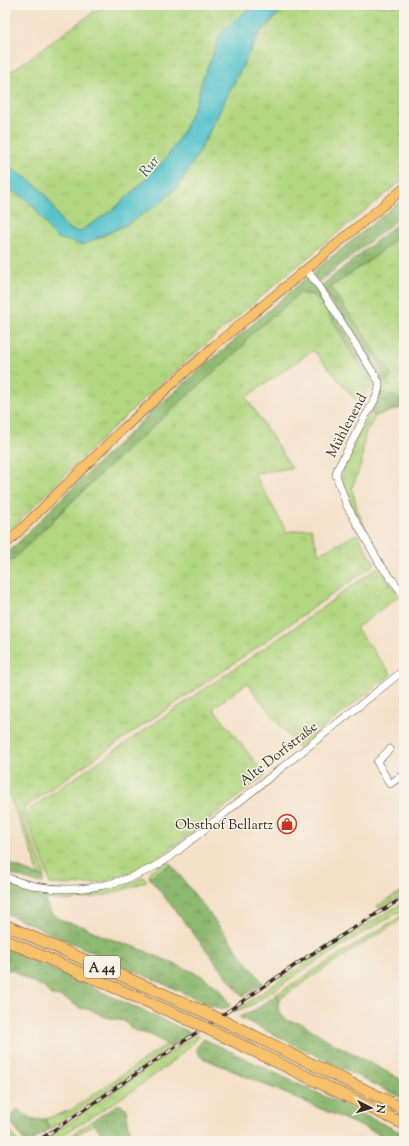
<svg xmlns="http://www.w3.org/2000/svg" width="409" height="1146" viewBox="0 0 409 1146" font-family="'Sorts Mill Goudy',serif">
	<defs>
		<pattern id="grass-tufts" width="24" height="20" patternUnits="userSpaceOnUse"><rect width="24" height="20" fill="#b2d781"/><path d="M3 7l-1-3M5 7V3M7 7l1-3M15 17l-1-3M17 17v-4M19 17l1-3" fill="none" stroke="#9ab96f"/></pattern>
		<pattern id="forest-crowns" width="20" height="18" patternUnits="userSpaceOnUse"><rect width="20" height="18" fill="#8db86f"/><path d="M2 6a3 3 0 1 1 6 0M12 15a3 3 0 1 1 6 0" fill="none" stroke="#74965b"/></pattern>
	</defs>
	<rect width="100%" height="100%" fill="#f7f3e8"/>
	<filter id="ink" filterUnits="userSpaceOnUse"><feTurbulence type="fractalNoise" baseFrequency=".025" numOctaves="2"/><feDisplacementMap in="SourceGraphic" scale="8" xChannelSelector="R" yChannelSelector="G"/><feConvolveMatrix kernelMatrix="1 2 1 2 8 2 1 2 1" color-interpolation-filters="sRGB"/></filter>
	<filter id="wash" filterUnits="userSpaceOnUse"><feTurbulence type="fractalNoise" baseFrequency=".012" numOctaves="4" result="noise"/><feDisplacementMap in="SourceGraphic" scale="16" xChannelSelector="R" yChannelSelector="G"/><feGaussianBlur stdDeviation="0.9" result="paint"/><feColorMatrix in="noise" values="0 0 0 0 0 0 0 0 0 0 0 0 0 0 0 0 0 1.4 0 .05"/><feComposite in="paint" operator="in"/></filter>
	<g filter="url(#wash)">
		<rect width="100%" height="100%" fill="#f4e0c7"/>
		<path fill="url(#grass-tufts)" stroke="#768050" d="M98 5H253L218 39 213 55 203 77 197 100 184 130 168 156 142 183 114 209 79 232C60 230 54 205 43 192 36 184 15 171 5 165V76L99 8Z
			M294 5H379L386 7 404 5V179C307 257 210 337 119 422 80 459 43 498 5 535V187C27 193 39 214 51 232L97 239 129 223 164 200 180 183 197 156 258 35 280 12Z
			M404 232V405L396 397 381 392 331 287 373 258Z
			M300 293 313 295 322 303 377 384 366 391 359 404 313 350 246 397 292 468 254 473 287 532 311 528 319 554 357 534 375 564 256 648 85 765 24 808 23 819 44 871V878L38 875 34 857 5 785V567L109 466 243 346 247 338Z
			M370 413 376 416 365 434 361 464 352 488 357 509 370 539C363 526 343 494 342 481 341 465 362 429 370 413Z
			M378 567 399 596 356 628 391 674 298 748 247 683 213 708 265 775C245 791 225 807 205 823 173 847 142 874 102 882 85 885 67 885 50 884L46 868 26 818V814L28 810 301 623Z
			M168 861 171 864 149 877 150 871Z
			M143 877 147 880 144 882C112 895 81 903 46 899L47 893C80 894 113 893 143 877Z
			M404 890V894L379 909 377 906Z
			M404 902V909L356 937 300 972 254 1004 232 1013 318 954Z
			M404 914V918L325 968 278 1000 277 994Z
			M196 1035 199 1037C158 1079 103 1108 54 1141H42Z
			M167 1044 171 1047 50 1129 45 1119 71 1110Z
			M92 1121 94 1124 67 1141H63Z
			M7 1127 17 1141H5V1130Z"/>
		<path fill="url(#forest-crowns)" stroke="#647146" d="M404 198V214L319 282 314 277V272L318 268Z
			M404 218V232L373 258 331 287 392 376 388 380 382 382 321 286Z
			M307 277 318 288 375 379 371 380 367 379 322 303 313 295 300 293 247 338 243 346 109 466 5 567V556L73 487 150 413Z
			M381 392 396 397 404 405V407L376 416 370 413Z
			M5 862 44 878 43 883 34 882 5 872Z
			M171 864 263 983 243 997 149 877Z
			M5 882 20 887 47 893 46 903 51 913 66 922 85 927 105 937 138 948 202 976 220 989 226 998 230 1006 222 1010 5 913Z
			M5 948 192 1033 171 1047 151 1035 135 1031 124 1021 105 1017 92 1010 80 1008 66 999 51 995 43 987 25 979 15 971 5 969Z
			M277 994 279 997 278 1009 285 1019 292 1022 301 1023 333 1043 404 1081V1099L239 1017 257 1009Z
			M204 1039 404 1134V1141H395L201 1057 196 1050V1048Z
			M117 1105H120L126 1108 129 1127 134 1141C109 1141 107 1142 92 1121Z
			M17 1109 33 1120 45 1119 50 1129 32 1141H24L10 1120Z"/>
		<path fill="#56c3cc" stroke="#487675" d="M253 5H294L280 12 258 35 197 156 180 183 164 200 154 207 129 223 83 245 57 238 51 232 35 208 25 198 5 187V165C17 172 31 180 41 190 54 202 59 230 79 232L114 209 142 183 168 156 184 130 197 100 203 77 213 55 218 39 224 29Z"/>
	</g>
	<g filter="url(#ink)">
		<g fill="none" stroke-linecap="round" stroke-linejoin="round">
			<defs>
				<path id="minor" d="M306 269 319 286 379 382C380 396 371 405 365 417 355 434 347 452 337 470L336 475 347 506 380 564 404 595
					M390 749 377 762 390 784 404 774
					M5 877C60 899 121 890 170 857L404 670"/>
				<path id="major" d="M5 545 123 429 214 346 404 188"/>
				<path id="highway" d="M5 925 200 1010
					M5 940 187 1019
					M242 1030 404 1109
					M227 1038 404 1124"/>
			</defs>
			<use href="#minor" stroke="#574537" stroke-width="8"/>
			<use href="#major" stroke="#574537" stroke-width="10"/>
			<use href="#highway" stroke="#574537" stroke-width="12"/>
			<use href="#minor" stroke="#fff" stroke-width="7"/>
			<use href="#major" stroke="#f7c06b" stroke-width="9"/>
			<use href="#highway" stroke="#f7c06b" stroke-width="11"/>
			<defs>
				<path id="rail" d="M38 1141 310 955 404 897"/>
			</defs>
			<use href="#rail" stroke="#3b2a1e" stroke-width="3.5"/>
			<use href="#rail" stroke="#f7f3e8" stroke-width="2" stroke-dasharray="6" stroke-linecap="butt"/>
			<defs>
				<path id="highway-bridge" d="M200 1010 242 1030
					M187 1019 227 1038"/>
			</defs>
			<use href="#highway-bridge" stroke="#574537" stroke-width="12" stroke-linecap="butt"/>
			<use href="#highway-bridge" stroke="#f7c06b" stroke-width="11"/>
		</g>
	</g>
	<defs>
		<symbol id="shop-ring" viewBox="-11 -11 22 22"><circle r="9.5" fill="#f7f3e8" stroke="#c8321e" stroke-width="1.5"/><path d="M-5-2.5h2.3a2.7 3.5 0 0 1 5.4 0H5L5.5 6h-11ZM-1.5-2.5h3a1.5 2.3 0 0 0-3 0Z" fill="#c8321e"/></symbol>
	</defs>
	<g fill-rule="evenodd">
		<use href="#shop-ring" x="276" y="813" width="22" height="22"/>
	</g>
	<g text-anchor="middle" stroke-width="3" stroke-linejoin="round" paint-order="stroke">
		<rect fill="#f7f3e8" stroke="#73665b" stroke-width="1" x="84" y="956" width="36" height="22" rx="3"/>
		<g font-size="13" font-weight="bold" fill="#3b2a1e">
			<text x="102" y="972">A 44</text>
		</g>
		<g font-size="14" fill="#3b2a1e" stroke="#f7f3e8">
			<text transform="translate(346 425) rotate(-62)" y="5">Mühlenend</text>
			<text transform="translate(278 753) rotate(-38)" y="5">Alte Dorfstraße</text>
		</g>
		<g font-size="14" fill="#3b2a1e" stroke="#f7f3e8" text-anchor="end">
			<text x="273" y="829">Obsthof Bellartz</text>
		</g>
		<g font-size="15" font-style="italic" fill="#435852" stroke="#f7f3e8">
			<text transform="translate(149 166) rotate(-51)" y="5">Rur</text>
		</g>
	</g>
	<rect width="409" height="1146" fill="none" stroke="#f7f3e8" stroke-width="20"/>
	<g transform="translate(371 1108) rotate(96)" stroke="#f7f3e8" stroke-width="3" paint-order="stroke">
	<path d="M0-3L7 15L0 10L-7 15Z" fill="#3b2a1e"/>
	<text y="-6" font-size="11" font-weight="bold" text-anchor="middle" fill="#3b2a1e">N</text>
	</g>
</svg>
